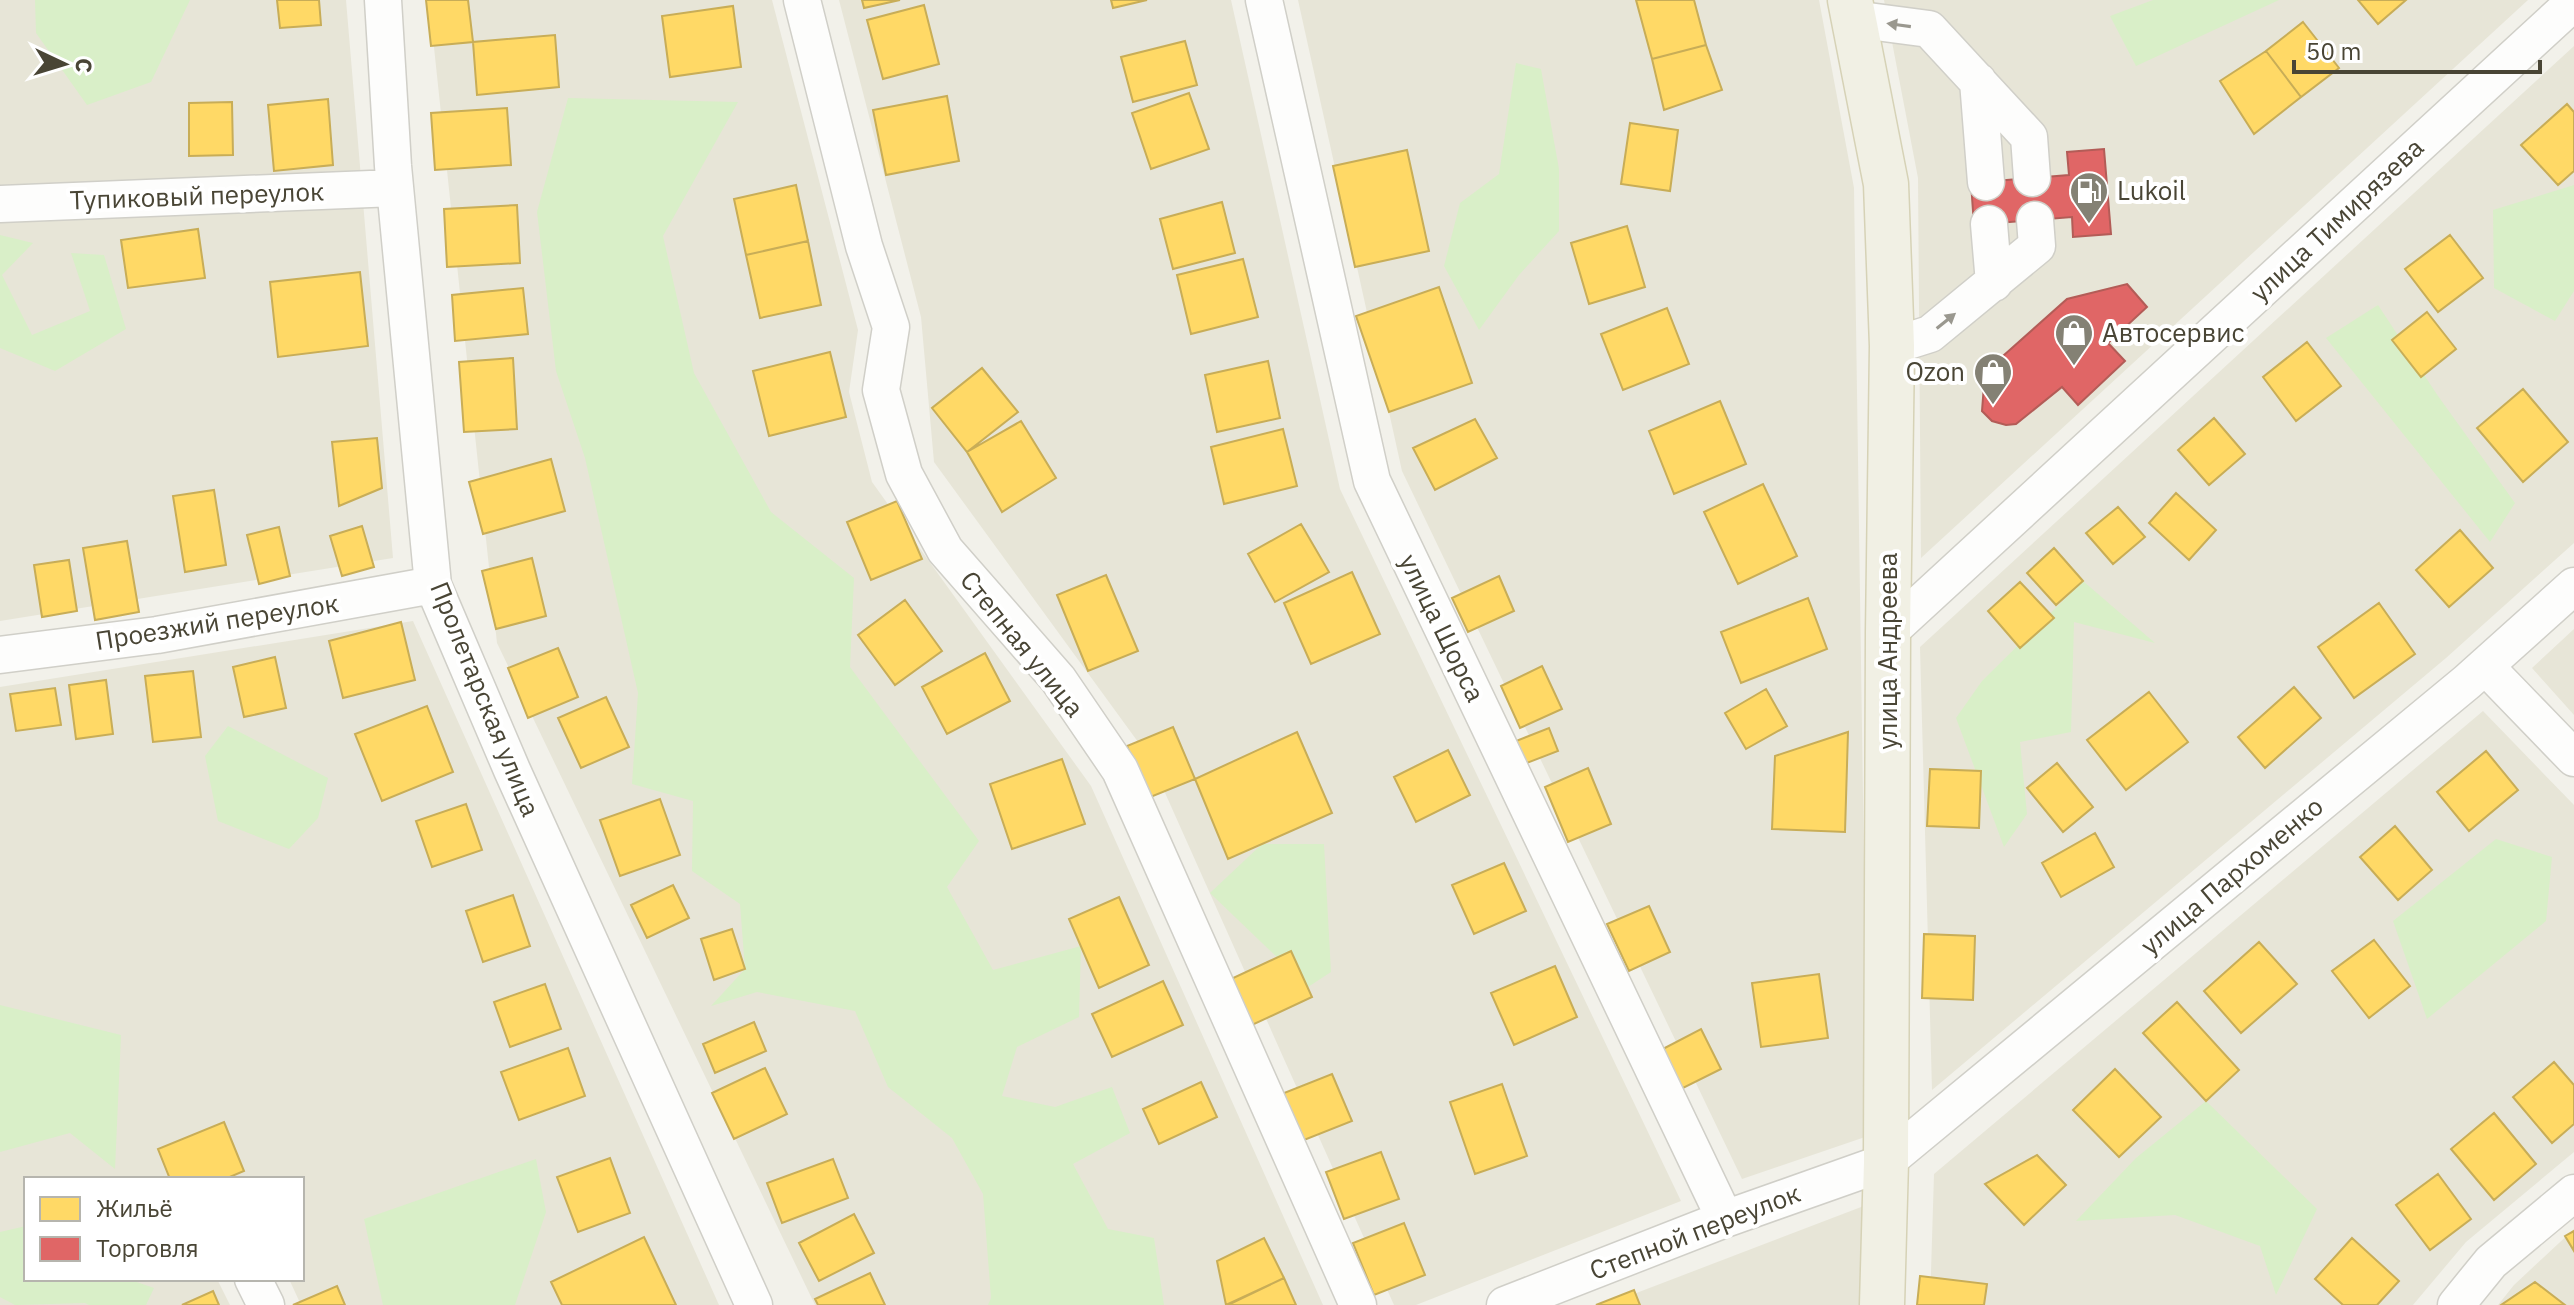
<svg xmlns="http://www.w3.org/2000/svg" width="2574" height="1305" viewBox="0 0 2574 1305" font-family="'IBM Plex Sans',sans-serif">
	<rect width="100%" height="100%" fill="#f2f1ea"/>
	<path fill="#e7e5d7" d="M0 0H346L393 558 0 621Z
		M429 0H772L858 330 849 392 872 482 1091 786 1323 1305H815L497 643Z
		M839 0H1231L1340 489 1681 1201 1416 1305H1394L1149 757 934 462 921 317Z
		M1298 0H1819L1854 188 1868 1136 1742 1179 1402 471Z
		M1884 0H2528L1921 558 1918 178Z
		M2574 46V543L2446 658 1932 1090 1920 647Z
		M413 621 719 1305H301L289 1279H302V1179H26V1279H217L230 1305H0V687Z
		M2574 629V715L2532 668Z
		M2483 711 2574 805V1152L2466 1242 2413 1305H1930L1934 1174Z
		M1869 1204 1867 1305H1605Z
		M2574 1229V1305H2498L2514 1285Z"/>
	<path fill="#d9efc8" d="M35 0H190L151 82 87 105 36 33Z
		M2153 0H2279L2136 66 2110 16Z
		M1516 63 1541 69 1559 169V231L1519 275 1479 330 1444 266 1460 203 1499 174Z
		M568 98 738 102 663 236 694 373 771 512 854 578 850 667 979 841 947 887 993 970 1081 946 1079 1017 1017 1047 1002 1096 1055 1107 1112 1087 1130 1133 1073 1164 1108 1229 1154 1238 1164 1305H988L991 1298 983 1194 952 1138 888 1087 855 1011 757 992 711 1006 745 969 740 904 692 871 693 801 632 784 638 693 585 458 556 371 537 212Z
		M2574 185V291L2555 321 2494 288 2493 210Z
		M0 235 33 243 2 275 32 335 90 311 71 253 104 255 126 329 55 371 0 348Z
		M2378 305 2438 396 2515 503 2490 542 2326 338Z
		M2083 581 2155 643 2074 622 2071 732 2020 742 2027 814 2004 847 1956 718 1982 681Z
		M228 726 328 778 318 818 289 849 218 821 205 756Z
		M2496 839 2552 857 2546 921 2427 1019 2393 921Z
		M1262 844H1324L1331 972 1308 987 1210 893Z
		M0 1005 121 1035 115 1169 70 1133 0 1152Z
		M2206 1101 2317 1209 2276 1295 2260 1246 2175 1215 2076 1221 2136 1158Z
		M536 1159 546 1212 515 1305H383L364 1219Z
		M26 1226V1279H128L154 1288 146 1305H89L85 1303 15 1305 0 1297V1232Z"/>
	<path fill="#ffd966" stroke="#c8ad57" stroke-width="2" d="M277 0H319L321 25 280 28Z
		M426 0H468L473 42 431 46Z
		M862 0H900L864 8Z
		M1111 0H1147L1113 8Z
		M1636 0H1694L1706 45 1652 59Z
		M2358 0H2406L2378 24Z
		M924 5 939 64 883 79 867 20Z
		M733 6 741 67 670 77 662 16Z
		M2303 22 2339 68 2301 97 2266 51Z
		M555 35 559 87 477 95 473 42Z
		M1185 41 1197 85 1133 102 1121 57Z
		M1706 45 1722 90 1664 110 1652 59Z
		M2266 51 2301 97 2254 134 2220 81Z
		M1189 93 1209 149 1151 169 1132 113Z
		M947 96 959 161 886 175 873 110Z
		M328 99 333 165 274 171 268 105Z
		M232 102 233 155 189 156V103Z
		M2567 104 2574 112V171L2558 185 2521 145Z
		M507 108 511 165 435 170 431 113Z
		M1630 123 1678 130 1670 191 1621 184Z
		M1407 150 1429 251 1355 267 1333 166Z
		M796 185 808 241 746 255 734 199Z
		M1222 202 1235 253 1173 269 1160 219Z
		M517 205 520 263 447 267 444 209Z
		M1627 226 1645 287 1589 304 1571 243Z
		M198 229 205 278 128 288 121 240Z
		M2450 235 2483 278 2438 312 2405 269Z
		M808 241 821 305 760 318 746 255Z
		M1243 259 1258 317 1191 334 1177 275Z
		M360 272 368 346 278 357 270 282Z
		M1439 287 1472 383 1389 412 1356 316Z
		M523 288 528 334 455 341 452 295Z
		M1667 308 1689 364 1623 390 1601 334Z
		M2427 312 2456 349 2421 377 2392 340Z
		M2307 342 2341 386 2296 421 2263 377Z
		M830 352 846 417 769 436 753 371Z
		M513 358 517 429 464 432 459 362Z
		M1268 361 1280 418 1217 432 1205 375Z
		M982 368 1018 412 967 452 932 408Z
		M2523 389 2568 442 2523 482 2477 428Z
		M1720 401 1746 464 1674 494 1649 431Z
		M2214 418 2245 454 2209 485 2178 450Z
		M1475 419 1497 458 1435 490 1413 448Z
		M1021 421 1056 478 1002 512 967 452Z
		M1283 429 1297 486 1224 504 1211 447Z
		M377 438 382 488 339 506 332 442Z
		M551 459 565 511 483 534 469 482Z
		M1763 484 1797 556 1738 584 1704 512Z
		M214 490 226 565 185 572 173 496Z
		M2176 493 2216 530 2189 560 2149 523Z
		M897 501 922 559 871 580 847 522Z
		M2118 507 2145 537 2113 564 2086 533Z
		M1301 524 1329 572 1275 602 1248 554Z
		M362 526 374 567 342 576 330 536Z
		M279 527 290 576 259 584 247 535Z
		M2460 530 2493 568 2449 607 2416 570Z
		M127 541 139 612 95 620 83 548Z
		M2054 548 2083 581 2056 605 2027 573Z
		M532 558 546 616 496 629 482 571Z
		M69 560 77 611 42 617 34 565Z
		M1352 572 1380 634 1311 664 1284 603Z
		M1106 575 1138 651 1088 671 1057 595Z
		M1499 576 1514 611 1468 632 1452 598Z
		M2020 582 2054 618 2020 648 1988 611Z
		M1808 598 1827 649 1741 683 1721 632Z
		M905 600 942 651 895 685 858 635Z
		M2379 603 2415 654 2354 698 2318 647Z
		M401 622 415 680 343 698 329 641Z
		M558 648 578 697 528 718 508 668Z
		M985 653 1010 701 947 734 922 687Z
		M275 657 286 708 244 717 233 667Z
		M1542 666 1562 709 1520 728 1501 686Z
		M193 671 201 737 153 742 145 676Z
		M106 680 113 734 76 739 69 685Z
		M2294 687 2321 718 2265 768 2238 737Z
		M55 688 61 725 16 731 10 694Z
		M1766 689 1787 726 1746 749 1725 713Z
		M2149 692 2188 742 2126 790 2087 740Z
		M606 697 629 747 581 768 558 718Z
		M427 706 453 772 382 801 355 734Z
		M1173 727 1195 779 1148 798 1127 746Z
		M1549 728 1558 751 1524 764 1516 741Z
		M1297 732 1332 813 1228 859 1195 779Z
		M1848 732 1845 832 1772 829 1775 756Z
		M1448 750 1470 795 1416 822 1394 777Z
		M2486 751 2518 790 2469 831 2437 792Z
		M1062 759 1085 824 1012 849 990 784Z
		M2057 763 2093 807 2063 832 2027 788Z
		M1588 768 1611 824 1568 842 1545 787Z
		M1930 769 1981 771 1979 828 1927 826Z
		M660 799 680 855 620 876 600 820Z
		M466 804 482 850 432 867 416 821Z
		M2395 826 2432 870 2398 900 2360 857Z
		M2095 833 2114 867 2061 897 2042 863Z
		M1504 863 1526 911 1474 934 1452 885Z
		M673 885 689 918 647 938 631 905Z
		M513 895 530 946 483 962 466 911Z
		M1119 897 1149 965 1099 988 1069 919Z
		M1649 906 1670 952 1629 971 1607 924Z
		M732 929 745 969 714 980 701 939Z
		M1924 934 1975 936 1973 1000 1922 998Z
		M2374 940 2410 986 2369 1018 2332 971Z
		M2259 942 2297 984 2241 1033 2204 991Z
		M1291 951 1312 997 1252 1025 1231 979Z
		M1555 966 1577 1017 1514 1045 1491 993Z
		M1819 974 1828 1038 1761 1047 1752 983Z
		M1163 981 1183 1025 1112 1057 1092 1014Z
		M545 984 561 1029 510 1047 494 1002Z
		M2177 1002 2239 1070 2206 1101 2143 1033Z
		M754 1022 766 1051 715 1073 703 1044Z
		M1701 1029 1721 1069 1679 1090 1659 1051Z
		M568 1048 585 1096 519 1120 501 1072Z
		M2554 1062 2574 1085V1124L2552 1143 2513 1097Z
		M765 1068 787 1114 734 1139 712 1093Z
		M2115 1069 2161 1117 2119 1157 2073 1110Z
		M1332 1074 1352 1121 1299 1142 1279 1095Z
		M1201 1082 1217 1117 1159 1144 1143 1109Z
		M1502 1084 1527 1156 1475 1174 1450 1102Z
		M2494 1113 2536 1164 2494 1200 2451 1149Z
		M224 1122 244 1171 225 1179H170L158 1149Z
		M1381 1152 1399 1199 1344 1219 1326 1172Z
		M2037 1155 2066 1185 2024 1225 1985 1184Z
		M610 1158 630 1213 578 1232 557 1177Z
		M833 1159 848 1198 782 1223 767 1183Z
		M2438 1174 2471 1219 2430 1250 2396 1205Z
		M854 1214 874 1253 819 1281 799 1243Z
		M1404 1223 1425 1275 1374 1295 1353 1243Z
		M2574 1231V1251L2565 1236Z
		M644 1237 676 1305H562L551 1282Z
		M1264 1238 1284 1278 1226 1305 1217 1261Z
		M2352 1238 2399 1281 2377 1305H2343L2315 1279Z
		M870 1273 885 1305H818L815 1299Z
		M1920 1276 1987 1284 1984 1305H1917Z
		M1284 1278 1296 1305H1228Z
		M2535 1282 2565 1305H2501Z
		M337 1286 345 1305H293Z
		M1634 1290 1640 1305H1596Z
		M213 1291 219 1305H182Z"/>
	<path fill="#e06666" stroke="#b35c57" stroke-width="2" d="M2104 149 2111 234 2073 237 2072 217 1974 225 1971 183 2069 175 2067 152Z
		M2127 284 2147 307 2108 343 2125 361 2078 405 2062 387 2016 424 2006 425 1992 421 1982 411 1985 372 2067 299Z"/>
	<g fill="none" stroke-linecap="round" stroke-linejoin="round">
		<defs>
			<path id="minor" d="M383 0 393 166 433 585 512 770 754 1305
				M802 0 864 246 891 327 881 390 904 474 945 550 1058 679 1120 770 1358 1305
				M1264 0 1372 481 1725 1219
				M1853 19 1929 29 2029 137 2032 178
				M1978 81 1986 182
				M0 204 395 188
				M1989 224 1994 283
				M1892 346 1930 334 2037 246 2035 220
				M1888 633 2574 2
				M0 655 157 635 433 585
				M2485 666 2574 758
				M253 1279 266 1305
				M1505 1305 1725 1219 1886 1162 2467 682 2574 586
				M2456 1305 2491 1262 2574 1193"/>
			<path id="major" d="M1850 0 1886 184 1892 346 1888 633 1886 1162 1882 1305"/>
		</defs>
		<use href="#minor" stroke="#d0cfc8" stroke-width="39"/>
		<use href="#major" stroke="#d6d2b6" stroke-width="47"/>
		<use href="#minor" stroke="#fdfdfc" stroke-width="36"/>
		<use href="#major" stroke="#f1f0e4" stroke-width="44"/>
	</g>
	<defs><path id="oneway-solid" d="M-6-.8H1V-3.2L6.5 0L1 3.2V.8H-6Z" transform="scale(2)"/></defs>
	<g fill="#9a988f">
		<use href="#oneway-solid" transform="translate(1899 25) rotate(-172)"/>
		<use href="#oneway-solid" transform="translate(1946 321) rotate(-39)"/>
	</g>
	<defs>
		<symbol id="fuel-pin" viewBox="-11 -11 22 30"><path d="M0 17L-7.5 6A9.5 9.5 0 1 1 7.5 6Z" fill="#848174" stroke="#fff"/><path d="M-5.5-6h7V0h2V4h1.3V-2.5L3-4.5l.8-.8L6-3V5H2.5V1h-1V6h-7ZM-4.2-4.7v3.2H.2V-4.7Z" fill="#fff"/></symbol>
		<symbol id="shop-pin" viewBox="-11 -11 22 30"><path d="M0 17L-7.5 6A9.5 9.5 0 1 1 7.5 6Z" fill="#848174" stroke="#fff"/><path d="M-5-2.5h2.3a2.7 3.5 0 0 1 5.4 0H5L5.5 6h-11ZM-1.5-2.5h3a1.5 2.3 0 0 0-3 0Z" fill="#fff"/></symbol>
	</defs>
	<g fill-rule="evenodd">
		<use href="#fuel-pin" x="2067" y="169" width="44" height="60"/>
		<use href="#shop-pin" x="2052" y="311" width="44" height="60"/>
		<use href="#shop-pin" x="1971" y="350" width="44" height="60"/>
	</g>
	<g text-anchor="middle" stroke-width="8" stroke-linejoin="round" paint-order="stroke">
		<g font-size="26" fill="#494535" stroke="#fff" text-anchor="start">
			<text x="2117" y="200">Lukoil</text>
			<text x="2102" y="342">Автосервис</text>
			<text x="1965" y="381" text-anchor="end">Ozon</text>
		</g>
		<g font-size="26" fill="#494535" stroke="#fff">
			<text transform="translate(197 196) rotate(-2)" y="9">Тупиковый переулок</text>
			<text transform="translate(2337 220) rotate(-43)" y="9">улица Тимирязева</text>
			<text transform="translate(217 622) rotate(-9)" y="9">Проезжий переулок</text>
			<text transform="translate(1442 628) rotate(64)" y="9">улица Щорса</text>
			<text transform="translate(1022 644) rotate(51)" y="9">Степная улица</text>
			<text transform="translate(1888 651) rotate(-90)" y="9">улица Андреева</text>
			<text transform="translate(485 699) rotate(68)" y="9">Пролетарская улица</text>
			<text transform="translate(2232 876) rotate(-40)" y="9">улица Пархоменко</text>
			<text transform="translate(1695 1232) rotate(-21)" y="9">Степной переулок</text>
		</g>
	</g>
	<rect x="24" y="1177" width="280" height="104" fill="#ffffff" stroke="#b6b5ae" stroke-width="2"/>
	<rect x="40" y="1197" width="40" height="24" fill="#ffd966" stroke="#b6b5ae" stroke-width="2"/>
	<text x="96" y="1217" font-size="24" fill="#494535">Жильё</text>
	<rect x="40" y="1237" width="40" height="24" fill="#e06666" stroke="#b6b5ae" stroke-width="2"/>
	<text x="96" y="1257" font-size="24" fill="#494535">Торговля</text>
	<g transform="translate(64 64) rotate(94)" stroke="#ffffff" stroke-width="6" paint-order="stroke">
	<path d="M0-6L14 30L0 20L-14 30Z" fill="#494535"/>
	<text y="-12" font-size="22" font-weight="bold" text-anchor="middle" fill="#494535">С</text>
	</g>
	<path d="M2294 60v12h246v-12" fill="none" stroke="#494535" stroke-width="4"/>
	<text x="2306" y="60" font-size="24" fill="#494535" stroke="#ffffff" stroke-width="6" paint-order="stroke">50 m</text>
</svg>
